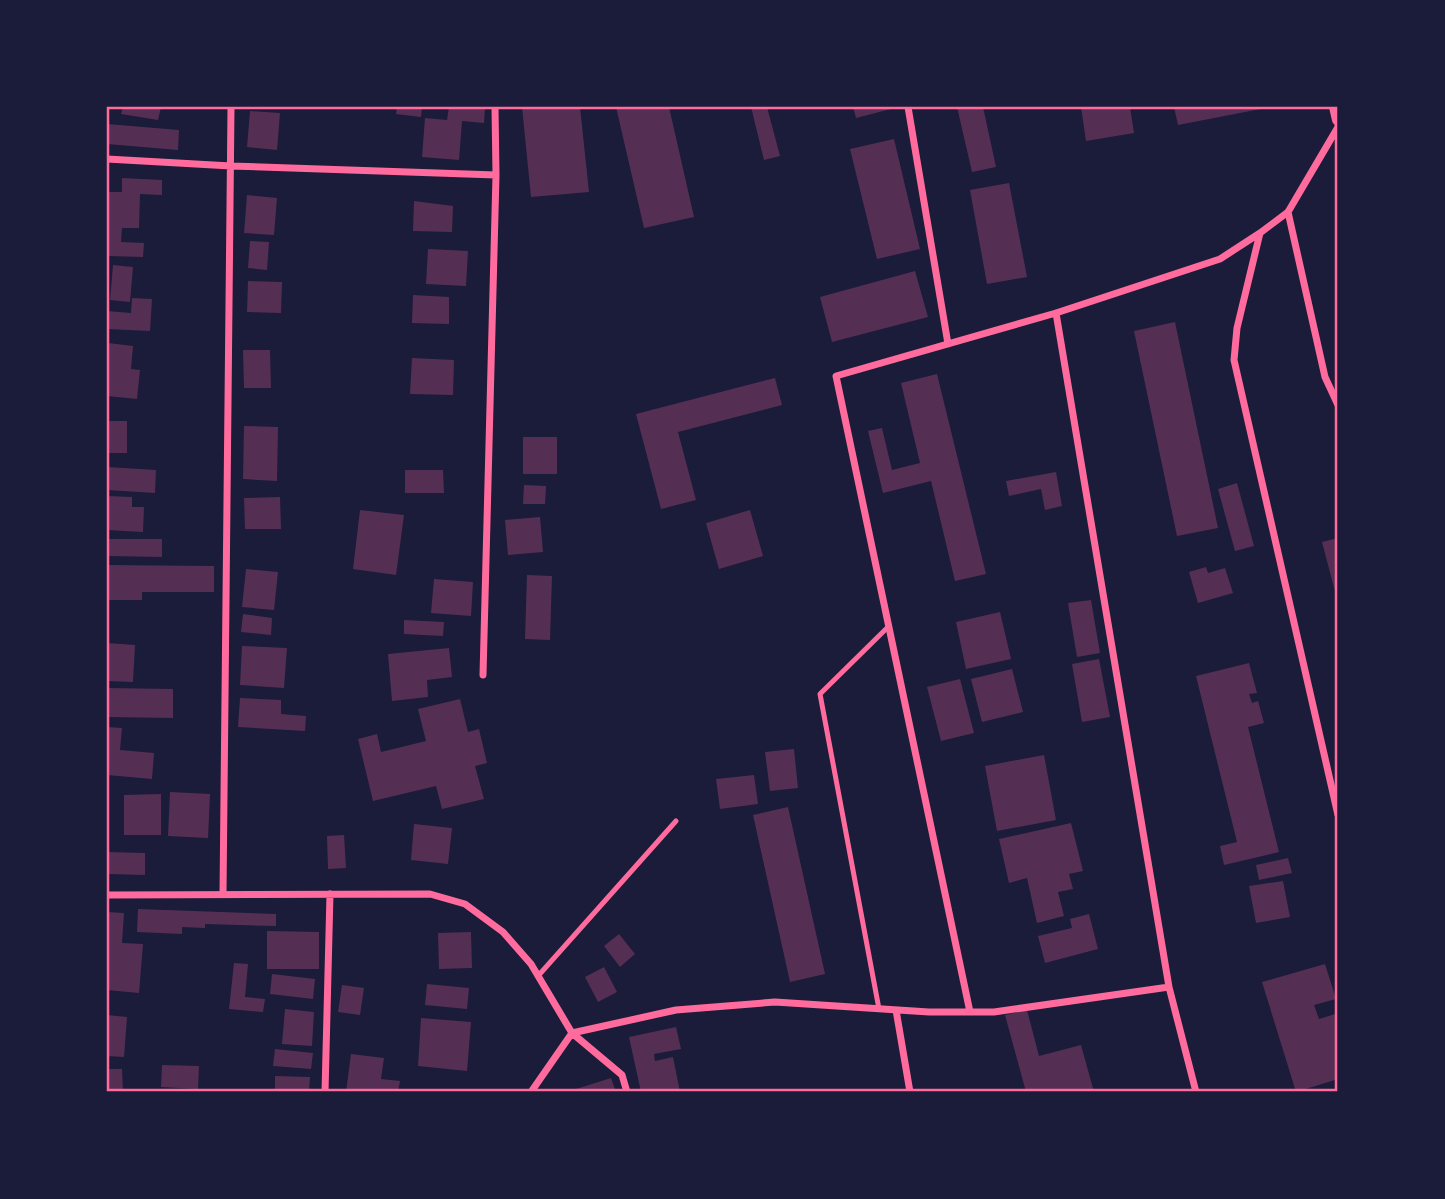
<svg xmlns="http://www.w3.org/2000/svg" width="1445" height="1199" viewBox="0 0 1445 1199" font-family="'Fira Sans Condensed',sans-serif">
	<rect width="100%" height="100%" fill="#1b1b3a"/>
	<path fill="#542f53" d="M123 107H161L158 120 121 114Z
		M397 107H422L421 117 396 114Z
		M449 107H485L484 123 462 121 459 160 422 157 425 118 447 120Z
		M522 107H580L589 192 531 197Z
		M616 107H669L694 217 644 228Z
		M751 107H767L780 156 764 160Z
		M853 107H895V108L856 118Z
		M957 107H983L996 167 972 172Z
		M1081 107H1130L1134 133 1086 141Z
		M1174 107H1266V108L1178 125Z
		M250 111 280 113 277 150 247 147Z
		M107 124 179 130 178 150 107 144Z
		M894 139 920 249 877 259 850 149Z
		M122 178 162 180V195L140 194 139 228H122L121 242 144 243 143 257 107 256 109 192H122Z
		M1009 183 1027 277 987 284 970 190Z
		M247 195 277 198 274 235 244 233Z
		M414 201 453 206 452 232 413 231Z
		M250 241 269 242 267 270 248 268Z
		M428 249 468 251 466 286 426 284Z
		M113 265 133 267 130 302 110 300Z
		M915 271 928 317 832 342 820 297Z
		M248 281 282 282 281 313 247 312Z
		M413 295 449 297V324L412 323Z
		M132 298 152 299 150 331 107 329V311L131 313Z
		M1175 322 1218 528 1177 536 1134 331Z
		M108 343 133 346 131 369 140 370 137 399 107 396Z
		M243 350H270L271 388H244Z
		M412 358 454 360 453 395 410 394Z
		M937 374 986 574 955 581 931 481 883 493 868 431 882 428 892 470 920 463 901 383Z
		M775 378 782 405 678 432 696 500 661 509 636 414Z
		M107 421H127V453H107Z
		M244 426 278 427 277 481 243 479Z
		M523 437H557V474H523Z
		M107 467 156 470 155 493 107 490Z
		M405 470H443L444 493H405Z
		M1056 472 1062 506 1045 510 1041 489 1009 496 1006 481Z
		M1237 483 1254 546 1235 551 1218 489Z
		M524 485 546 486 545 504H523Z
		M107 496 132 497V507H144L143 532 107 530Z
		M280 497 281 529H245L244 498Z
		M360 510 404 515 396 575 353 569Z
		M750 510 763 556 719 569 706 523Z
		M540 517 543 552 508 555 505 520Z
		M1338 538V599H1337L1322 542Z
		M107 539H162V557L107 556Z
		M107 565 214 566V592H142V600H107Z
		M1206 567 1208 573 1225 568 1233 593 1198 603 1189 572Z
		M246 569 278 572 274 610 242 607Z
		M527 575 552 576 550 640 525 639Z
		M434 579 473 582 471 616 431 613Z
		M1091 600 1100 653 1077 657 1068 603Z
		M1000 612 1011 659 966 669 956 622Z
		M243 614 272 618 271 635 241 632Z
		M404 620 444 622 443 636 404 634Z
		M107 643 135 645 133 682 107 681Z
		M242 646 287 648 284 688 240 685Z
		M449 648 452 677 427 680 428 697 392 701 388 654Z
		M1099 659 1110 717 1082 722 1072 664Z
		M1249 663 1257 693 1249 694 1252 703 1258 701 1264 723 1248 727 1279 852 1224 865 1220 846 1237 842 1196 676Z
		M1012 669 1023 712 982 722 971 679Z
		M960 679 974 733 941 741 927 687Z
		M107 688 173 689V718L107 717Z
		M240 698 281 700V714L306 716 305 731 238 727Z
		M460 699 468 732 479 729 487 763 475 766 484 799 442 809 436 786 373 801 358 739 377 734 381 752 426 741 418 709Z
		M107 727 122 728 120 750 154 753 152 779 107 775Z
		M794 749 798 788 770 791 765 752Z
		M1044 755 1056 820 997 831 985 766Z
		M754 775 758 804 720 809 716 779Z
		M170 792 210 794 208 838 168 836Z
		M161 794V835H124V795Z
		M788 807 825 974 790 982 753 815Z
		M1071 823 1083 871 1069 874 1073 889 1058 892 1064 916 1037 923 1027 878 1009 883 999 839Z
		M414 824 452 828 448 864 411 860Z
		M344 835 346 868 328 869 327 836Z
		M107 852 145 853V875L107 874Z
		M1288 858 1292 873 1259 880 1256 865Z
		M1283 881 1290 917 1256 923 1249 886Z
		M138 909 276 914V926L205 924V928L182 927V934L137 932Z
		M107 912 124 913 122 943 143 944 139 993 107 990Z
		M1089 914 1098 949 1045 963 1038 936 1072 928 1070 919Z
		M267 931 319 932V969H267Z
		M471 932 472 968 439 969 438 933Z
		M619 934 635 954 620 967 604 946Z
		M234 963 248 964 245 997 265 999 263 1012 229 1009Z
		M1325 964 1336 999 1314 1005 1319 1019 1335 1014 1338 1024V1079L1296 1092 1262 982Z
		M604 967 617 992 598 1002 585 977Z
		M272 974 315 979 313 999 270 994Z
		M427 984 469 988 467 1009 425 1005Z
		M342 985 364 988 360 1015 338 1012Z
		M285 1009 314 1012 312 1046 282 1044Z
		M1027 1010 1039 1056 1081 1045 1094 1092H1026L1005 1015Z
		M107 1015 127 1017 124 1057 107 1056Z
		M421 1018 471 1022 467 1071 418 1066Z
		M676 1027 681 1049 654 1054 655 1061 673 1057 680 1092H641L629 1037Z
		M275 1049 313 1053 311 1069 273 1066Z
		M351 1054 384 1058 381 1079 400 1081 398 1092H346Z
		M162 1065 199 1066 198 1089 161 1087Z
		M107 1069H122L123 1092H107Z
		M275 1076 310 1077 309 1092H275Z
		M611 1078 616 1092H577L576 1089Z"/>
	<g fill="none" stroke-linecap="round" stroke-linejoin="round">
		<path stroke="#ff6b9d" stroke-width="5" d="M538 976 676 821
			M879 1009 820 694 889 626"/>
		<path stroke="#ff6b9d" stroke-width="7" d="M908 107 948 344
			M107 159 231 166 496 175
			M1288 212 1325 377 1338 405
			M1260 233 1237 328 1234 360 1338 815
			M1056 313 1169 987 1196 1092
			M483 675 496 175 495 107
			M223 894 231 107
			M107 895 430 894 465 904 503 932 531 964 572 1033 622 1075 627 1092
			M896 1010 910 1092
			M970 1012 836 376 1056 313 1220 259 1260 233 1288 212 1338 127
			M572 1033 676 1010 775 1002 929 1012H994L1169 987
			M325 1092 330 894
			M531 1092 572 1033"/>
		<path stroke="#ff6b9d" stroke-width="12" d="M1335 107 1338 120"/>
	</g>
	<rect width="1445" height="1199" fill="none" stroke="#1b1b3a" stroke-width="217"/>
	<rect x="108" y="108" width="1228" height="982" fill="none" stroke="#ff6b9d" stroke-width="2.5"/>
</svg>
